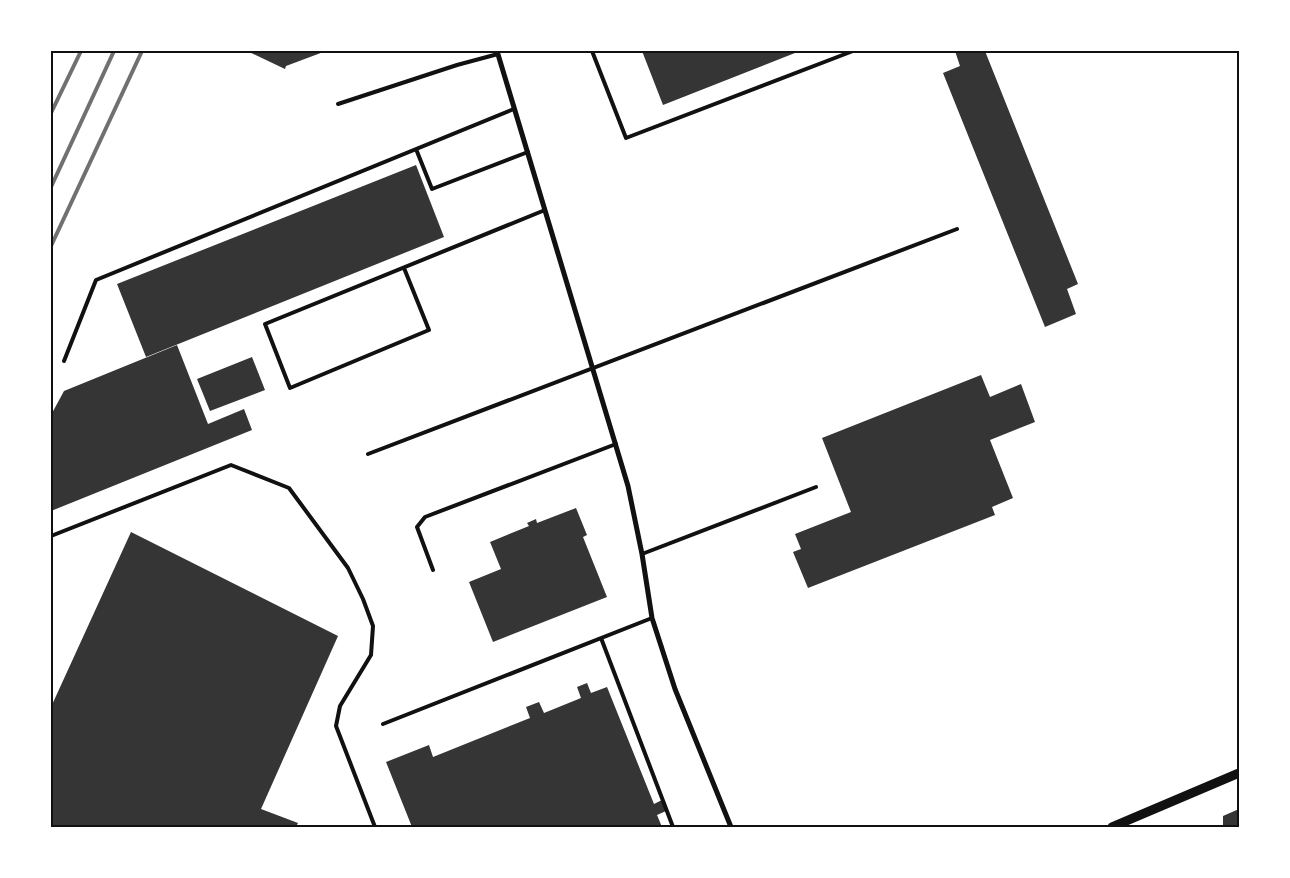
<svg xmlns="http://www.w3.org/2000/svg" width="1290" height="878" viewBox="0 0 1290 878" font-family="'Public Sans',sans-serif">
	<rect width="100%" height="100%" fill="#fff"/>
	<path fill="#353535" d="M247 51H326L286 66 285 69Z
		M642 51H800L663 105Z
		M955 51H985L1078 284 1067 289 1076 314 1045 327 943 73 960 66Z
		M416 165 444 237 146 357 117 284Z
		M177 345 208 424 244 409 252 430 51 511V415L64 391Z
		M252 357 265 390 210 411 197 379Z
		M981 375 990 397 1021 384 1035 422 990 440 1013 498 992 507 995 515 808 588 793 552 801 549 795 534 851 512 822 438Z
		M576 508 587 535 583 537 607 597 493 642 469 582 501 569 490 542 529 526 527 523 536 519 537 523Z
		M131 532 338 636 261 809 298 823 296 827H51V707Z
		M587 683 591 693 607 687 654 804 662 800 666 811 657 815 662 827H412L386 762 429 745 433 757 530 718 526 707 539 702 544 713 581 698 577 687Z
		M1239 809V827H1223V816Z"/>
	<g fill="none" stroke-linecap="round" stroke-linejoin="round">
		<path stroke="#111" stroke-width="4" d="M592 51 626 138 853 51
			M338 104 457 65 498 54
			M416 149 432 189 528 152
			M404 268 429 330 290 388 265 324 545 210
			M64 361 96 280 514 109
			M368 454 957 229
			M51 536 231 465 289 488 348 568 363 599 373 626 371 655 340 706 336 726 375 827
			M642 554 816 487
			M433 570 417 527 425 517 616 444
			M601 638 673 827
			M383 724 652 618"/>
		<path stroke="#111" stroke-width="5" d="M497 51 628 486 642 554 652 618 675 689 731 827"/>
		<path stroke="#111" stroke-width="9" d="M1112 827 1239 773"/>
		<path stroke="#707070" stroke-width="4" d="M51 113 81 51
			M51 187 114 51
			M51 246 142 51"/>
	</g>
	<rect width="1290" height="878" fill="none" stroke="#ffffff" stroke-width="105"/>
	<rect x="52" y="52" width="1186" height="774" fill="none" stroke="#111" stroke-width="2"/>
</svg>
